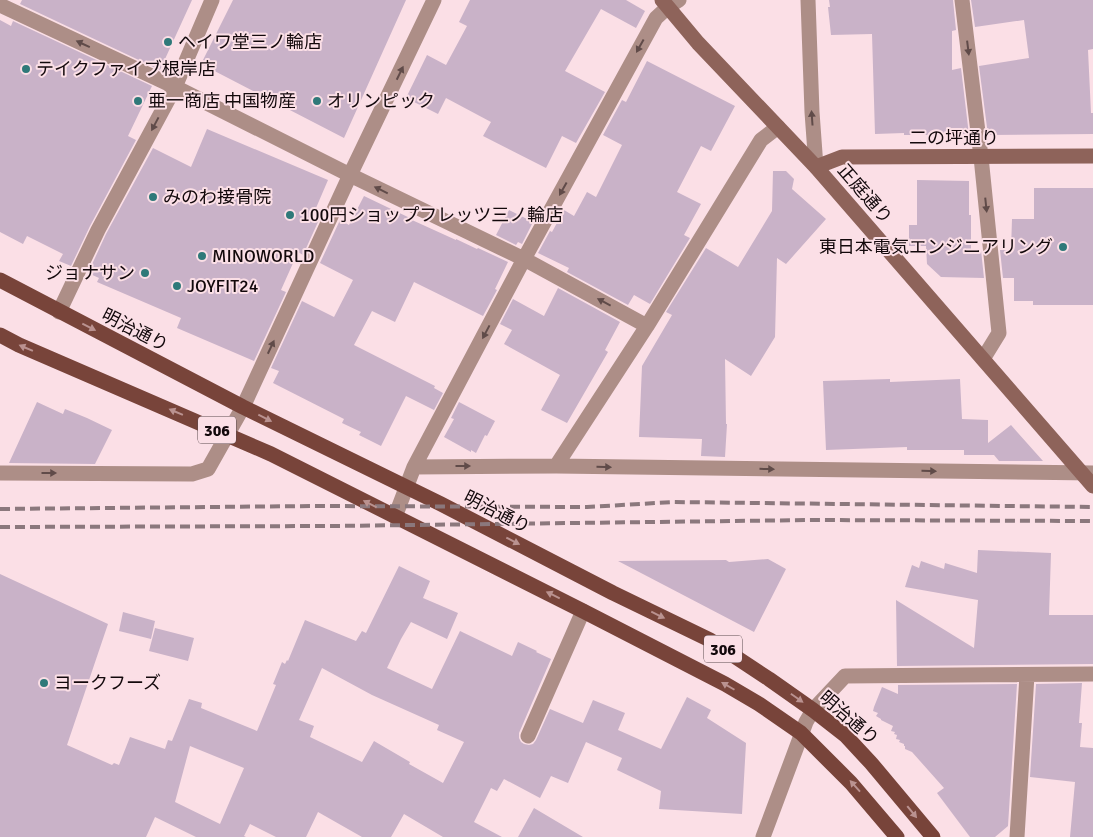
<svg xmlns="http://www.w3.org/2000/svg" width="1093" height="837" viewBox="0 0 1093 837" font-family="Signika,'Noto Sans JP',sans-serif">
	<rect width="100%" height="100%" fill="#fbdfe6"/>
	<path fill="#c9b2c8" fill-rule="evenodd" d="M22 0H192L160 70 20 4Z
		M233 0H406L344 138 201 64Z
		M470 0H626L645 11 636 28 601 9 565 71 605 92 576 143 562 136 546 168 483 136 491 122 446 98 438 114 406 98 427 55 446 65 467 26 459 22Z
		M829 0H953L956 30 952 31V70L961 68 969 135 935 133V135H904V133L875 134 872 34 831 35 828 7H830Z
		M971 0H1093V49L1088 50 1091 113H1093V134L988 135 979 66 1029 58 1024 20 975 27Z
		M0 20 11 26 13 21 152 86 128 136 136 140 90 226 71 266 59 261 63 254 27 236 23 244 0 232Z
		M647 61 735 106 711 151 701 146 677 192 701 204 684 235 690 238 650 304 634 295 628 305 567 272 569 268 538 253 550 231 552 232 564 210 574 216 587 192 596 197 622 145 603 135 622 100 626 102Z
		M207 129 328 180 316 208 323 211 303 255 298 252 281 290 286 292 254 361 177 328 181 318 97 282 99 278 88 273 106 234 153 148 191 167Z
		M773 171H786L794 179 792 189 826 219 786 264 777 258 775 337 751 376 725 359 726 424H727L725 457 701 456 702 439 639 437 642 366 672 315 666 312 706 248 738 267 772 211Z
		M917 180 969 181V215H971V250H981L984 278 941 277 927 264 926 246H909V225H917Z
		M1034 188H1093V305H1033V301H1014V278H1003L1000 250H1011L1012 219H1034Z
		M364 196 412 219V220L456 240V239L477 249 478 248 508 262 495 289 497 290 483 316 414 282 395 322 372 311 354 345 435 386 434 388 443 393 434 410 406 396 381 446 359 435 361 432 342 423 344 419 273 383 279 371 271 368 302 301 334 317 353 280 320 263 340 220 349 225Z
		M509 210 533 222 522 244 518 242 516 245 496 235Z
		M558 288 620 322 605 350 608 352 567 423 541 410 560 375 504 344 512 330 500 324 513 299 544 316Z
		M890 379V382L960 379 962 419 988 420V443L1011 425 1043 461H999L994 455H964V450H907V447L826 450 823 381Z
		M37 402 63 414 65 409 87 418 112 430 95 464 9 463Z
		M459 402 495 421 487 436 485 435 476 453 471 450V452L444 437 454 419 451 418Z
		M978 550 1051 553 1049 615H1093V664L897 666 896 600 974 648 978 600 905 587 912 565 919 568 921 561 944 569 945 563 977 573Z
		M768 559 786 569 754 632 618 561 726 560 729 562Z
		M399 566 430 581 423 598 458 613 447 639 411 622 401 639 387 668 432 689 460 631 512 656 518 642 537 651 536 652 551 659 519 733V738L521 742 524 744 529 745 533 744 536 740 550 709 583 723 593 700 625 713 618 730 661 749 687 697 711 710 707 718 746 743 742 814 659 809 661 791 617 770 622 758 586 742 568 783 551 776 540 798 504 779 497 791 491 788 474 822 502 837H443L404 814 391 837H362L318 812 306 837H276L250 824 244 836 246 837H196L155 817 146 837H0V574L108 624 67 745 112 765 114 763 119 765 130 737 165 749 168 740 172 741 189 699 202 703 201 708 257 731 276 685 273 684 282 662 285 664 287 660 288 661 305 620 356 641 362 631 366 633ZM322 668 372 695 439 725 437 730 464 742 443 783 409 764 410 762 374 741 362 762 310 737 314 726 299 720ZM190 746 244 768 220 824 175 802Z
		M123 612 155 621 151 639 119 631Z
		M155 628 194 638 188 661 149 651Z
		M1082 683 1079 723H1082L1080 747 1093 748V837H1070L1075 782 1030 777 1036 684Z
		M1017 684 1008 826 995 837H970L937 793 944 788 912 752 905 749V746H904V744L899 742 900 740 896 739 897 735 894 734 895 732 891 731 893 726 881 720V719L876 716 878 713 873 711 874 707 882 687 898 694V685Z
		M534 808 583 837H518Z"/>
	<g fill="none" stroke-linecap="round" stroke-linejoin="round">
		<path stroke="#ad8e87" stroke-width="15" d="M808 0 812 112 816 167
			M962 0 981 157 999 333 983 359
			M0 5 175 87 350 175 524 259 647 326
			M59 312 98 230 175 87 212 0
			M556 466 647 326 761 140 778 127
			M414 467 556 466 1093 473
			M0 473 192 474 208 469 243 407 350 175 434 0
			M395 517 414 467 524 259 656 18 668 7 679 0
			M528 736 583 611
			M763 837 806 722 813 710 845 676 1093 674
			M1017 837 1027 675"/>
		<path stroke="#8e635a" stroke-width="15" d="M662 0 698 43 816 167 1093 486
			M816 167 842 157 1093 156"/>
		<path stroke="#78443a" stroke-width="15" d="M0 280 243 407 441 504 613 593 710 640 769 679 813 710 845 735 871 763 933 837
			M0 335 19 345 271 454 583 611 725 684 759 704 801 733 851 783 897 837"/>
		<path stroke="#8b787d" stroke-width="4" stroke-dasharray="10 5" stroke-linecap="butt" d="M0 509 314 506 587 507 674 502 1093 507
			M0 527 331 526 810 520 1093 521"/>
	</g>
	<defs><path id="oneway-solid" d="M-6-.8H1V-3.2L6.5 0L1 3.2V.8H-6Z" transform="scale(1.25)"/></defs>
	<g fill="#604b49">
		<use href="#oneway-solid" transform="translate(83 44) rotate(-155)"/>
		<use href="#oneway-solid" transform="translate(640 46) rotate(119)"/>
		<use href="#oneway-solid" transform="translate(968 48) rotate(83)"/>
		<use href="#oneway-solid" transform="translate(400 73) rotate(-64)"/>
		<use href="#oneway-solid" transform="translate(812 118) rotate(-94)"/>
		<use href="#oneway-solid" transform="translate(155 124) rotate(118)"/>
		<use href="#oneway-solid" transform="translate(563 189) rotate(119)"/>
		<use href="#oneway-solid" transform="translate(381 190) rotate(-154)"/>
		<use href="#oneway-solid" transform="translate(986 205) rotate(84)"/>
		<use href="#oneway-solid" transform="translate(604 302) rotate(-152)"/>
		<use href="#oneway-solid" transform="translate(486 332) rotate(118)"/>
		<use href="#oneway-solid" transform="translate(271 347) rotate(-65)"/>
		<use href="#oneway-solid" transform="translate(463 466)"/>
		<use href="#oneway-solid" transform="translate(604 467) rotate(1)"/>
		<use href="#oneway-solid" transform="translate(767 469) rotate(1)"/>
		<use href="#oneway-solid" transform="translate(929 471) rotate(1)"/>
		<use href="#oneway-solid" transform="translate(49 473)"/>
	</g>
	<g fill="#ba9290">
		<use href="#oneway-solid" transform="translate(89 327) rotate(27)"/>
		<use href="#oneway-solid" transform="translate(26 348) rotate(-157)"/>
		<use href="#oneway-solid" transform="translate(176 412) rotate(-157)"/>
		<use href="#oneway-solid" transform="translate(265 418) rotate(27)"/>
		<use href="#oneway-solid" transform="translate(370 504) rotate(-153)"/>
		<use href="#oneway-solid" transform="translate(513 541) rotate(27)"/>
		<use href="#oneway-solid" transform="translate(553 595) rotate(-154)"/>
		<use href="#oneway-solid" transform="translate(658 615) rotate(26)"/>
		<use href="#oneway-solid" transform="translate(728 686) rotate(-150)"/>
		<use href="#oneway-solid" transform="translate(797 698) rotate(35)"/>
		<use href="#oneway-solid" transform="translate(855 786) rotate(-132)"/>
		<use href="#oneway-solid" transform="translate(912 812) rotate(51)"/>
	</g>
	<g fill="#2f7979" stroke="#fbdfe6" stroke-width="2">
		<circle cx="168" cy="42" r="5"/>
		<circle cx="26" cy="69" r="5"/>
		<circle cx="138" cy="101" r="5"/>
		<circle cx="317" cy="101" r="5"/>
		<circle cx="153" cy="197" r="5"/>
		<circle cx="290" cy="215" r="5"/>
		<circle cx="1063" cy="247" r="5"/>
		<circle cx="202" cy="256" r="5"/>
		<circle cx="145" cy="273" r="5"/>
		<circle cx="177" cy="286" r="5"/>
		<circle cx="44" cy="683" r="5"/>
	</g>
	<g text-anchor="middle" stroke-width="4" stroke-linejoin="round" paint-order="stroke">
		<g fill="#fbdfe6" stroke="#58484d" stroke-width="1">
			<rect x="198" y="416.5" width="38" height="27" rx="4"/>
			<rect x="704" y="635.5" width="38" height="27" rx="4"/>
		</g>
		<g font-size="16" font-weight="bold" fill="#12080b">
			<text x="217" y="436">306</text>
			<text x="723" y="655">306</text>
		</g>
		<g font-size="18" fill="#12080b" stroke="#fbdfe6" text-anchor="start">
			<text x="178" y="48">ヘイワ堂三ノ輪店</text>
			<text x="36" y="75">テイクファイブ根岸店</text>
			<text x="148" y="107">亜一商店 中国物産</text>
			<text x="327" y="107">オリンピック</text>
			<text x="163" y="203">みのわ接骨院</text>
			<text x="300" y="221">100円ショップフレッツ三ノ輪店</text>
			<text x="1053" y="253" text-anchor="end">東日本電気エンジニアリング</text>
			<text x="212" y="262">MINOWORLD</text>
			<text x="135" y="279" text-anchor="end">ジョナサン</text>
			<text x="187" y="292">JOYFIT24</text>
			<text x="54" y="689">ヨークフーズ</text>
		</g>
		<g font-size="18" fill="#12080b" stroke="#fbdfe6">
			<text x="954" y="144">二の坪通り</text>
			<text transform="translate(865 194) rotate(49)" y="6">正庭通り</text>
			<text transform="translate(135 330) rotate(27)" y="6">明治通り</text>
			<text transform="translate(497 512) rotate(27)" y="6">明治通り</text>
			<text transform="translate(849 718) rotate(41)" y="6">明治通り</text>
		</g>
	</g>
</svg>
